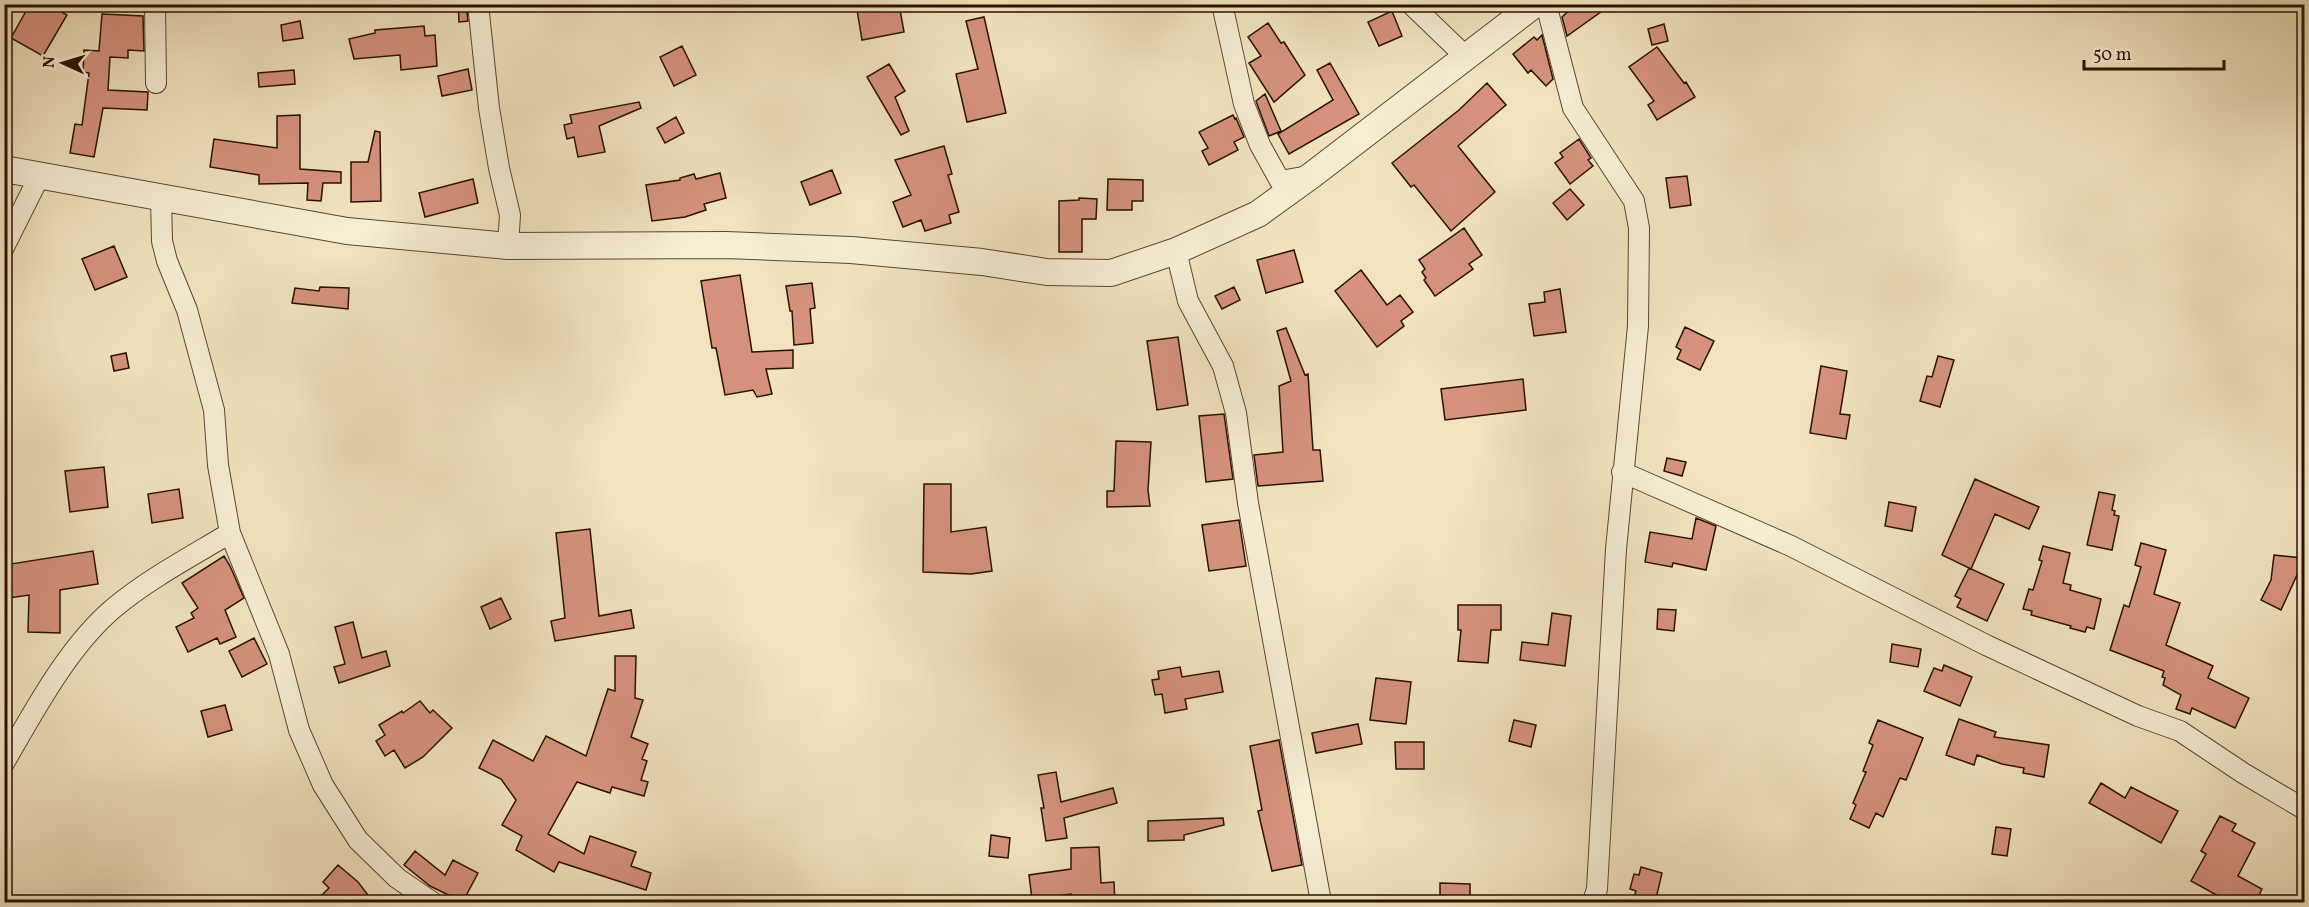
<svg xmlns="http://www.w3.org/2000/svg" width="2309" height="907" viewBox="0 0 2309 907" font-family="Vollkorn,serif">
	<rect width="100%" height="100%" fill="#f0e3bd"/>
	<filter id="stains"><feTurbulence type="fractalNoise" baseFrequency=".00333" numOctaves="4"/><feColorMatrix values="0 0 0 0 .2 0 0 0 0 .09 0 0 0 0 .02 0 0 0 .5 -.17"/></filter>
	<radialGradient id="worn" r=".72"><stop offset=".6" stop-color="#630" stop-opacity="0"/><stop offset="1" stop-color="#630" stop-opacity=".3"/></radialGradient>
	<path fill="#d6927c" stroke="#2a1105" stroke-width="1.5" d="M30 4H48L67 15 43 56 11 38Z
		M458 4H466L468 21 459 22Z
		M856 4H899L904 32 862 40Z
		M1576 4H1612L1567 36 1562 17Z
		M1392 11 1402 36 1379 46 1368 22Z
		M102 14 143 16 144 51 128 50V58L110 57 108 90 148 92 147 110 103 108 94 157 70 153 75 124 82 125 89 73 83 72 84 50 99 51Z
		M984 17 1006 113 967 122 956 74 978 69 966 21Z
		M300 21 303 38 283 41 281 25Z
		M1268 23 1281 43 1284 42 1305 75 1274 102 1249 63 1261 56 1248 37Z
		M1664 24 1668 41 1652 45 1648 29Z
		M424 26 425 36 435 35 437 66 401 70 400 55 354 59 349 39 375 33V30Z
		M1542 35 1553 79 1546 86 1531 70 1528 73 1513 54 1534 37 1537 40Z
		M682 46 696 75 674 86 660 57Z
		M1657 47 1684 83 1686 82 1695 97 1657 120 1648 105 1654 101 1629 67Z
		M1330 63 1359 114 1289 154 1278 134 1333 100 1317 70Z
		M889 64 905 91 895 97 909 131 901 135 867 77Z
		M468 69 472 90 442 96 438 76Z
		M294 70 295 84 259 87 258 73Z
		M1487 83 1506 105 1458 146 1495 192 1451 231 1414 185 1411 187 1392 163 1459 110Z
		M1265 94 1281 131 1269 136 1256 101Z
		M639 102 641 108 599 126 605 152 578 157 574 137 567 139 564 125 572 123 570 115Z
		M300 115V169L341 172V183H323L321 201 307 200 308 183 259 184V175L210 167 214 139 277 148V116Z
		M1233 115 1235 119 1236 118 1244 137 1234 142 1238 150 1209 165 1202 151 1208 148 1199 132Z
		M676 117 684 133 665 143 657 128Z
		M375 131 380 132 381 201 351 202V162H368Z
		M1579 139 1591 158 1588 160 1593 166 1570 184 1555 163 1563 157 1560 153Z
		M944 146 952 174 948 175 959 212 949 215 951 223 925 231 921 220 903 227 893 202 911 195 895 160Z
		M832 170 841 193 810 205 801 182Z
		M720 173 726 198 704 204 706 210 685 217 652 221 646 185 680 180V178L694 174 696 179Z
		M1687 176 1691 205 1670 208 1666 178Z
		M473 179 478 203 425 217 419 193Z
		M1108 179 1143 180V201H1132V210H1107Z
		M1570 189 1584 205 1567 220 1553 203Z
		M1079 198 1097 199 1096 219H1082V252H1059V201L1079 200Z
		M1464 228 1482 255 1469 264 1473 269 1435 296 1424 280 1426 278 1422 272 1425 269 1419 260Z
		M114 246 127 277 95 290 82 259Z
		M1294 250 1303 282 1266 293 1257 260Z
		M1361 270 1387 305 1400 295 1413 312 1401 321 1404 326 1377 347 1335 291Z
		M740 275 752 352 793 350V368L766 369 772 394 757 397 753 390 725 395 716 348H712L701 281Z
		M812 283 815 308 810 309 813 343 794 345 792 311H790L786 286Z
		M320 287 349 288 348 309 292 303 295 288 319 291Z
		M1234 287 1240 300 1222 309 1215 296Z
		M1560 289 1566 332 1534 336 1529 304 1545 302 1544 292Z
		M1685 327 1714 341 1700 370 1677 359 1681 350 1676 347Z
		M1286 328 1305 375 1308 374 1313 450H1320L1323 481 1258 486 1254 455 1283 452 1279 386 1291 381 1277 331Z
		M1178 337 1188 405 1157 410 1147 341Z
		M126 353 129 368 114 371 111 356Z
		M1938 356 1954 360 1940 407 1920 401 1927 376 1932 377Z
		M1821 366 1847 371 1840 414 1850 415 1846 439 1810 433Z
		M1523 379 1526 410 1445 420 1441 389Z
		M1224 414 1233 479 1206 482 1199 416Z
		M1116 441 1151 442 1148 490 1150 506 1107 507V491H1114Z
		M1667 458 1686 462 1682 476 1664 471Z
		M104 467 108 507 70 512 65 471Z
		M1975 479 2039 507 2029 529 1995 514 1971 569 1942 555Z
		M924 484H951V532L986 527 992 571 971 574 923 572Z
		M179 489 183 518 152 523 148 494Z
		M2099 492 2115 495 2112 510 2115 511 2114 515 2119 516 2112 550 2087 545Z
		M1889 502 1916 507 1912 531 1885 526Z
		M1696 518 1716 526 1706 570 1673 563 1672 567 1645 562 1650 532 1692 539Z
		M1239 520 1246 566 1209 571 1202 525Z
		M590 529 599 616 631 610 634 628 555 641 551 621 565 618 556 533Z
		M2141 543 2166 550 2154 594 2180 603 2166 645 2213 666 2208 678 2249 698 2235 728 2192 708 2190 714 2176 709 2181 695 2163 685 2165 678 2162 677 2164 671 2110 650 2124 605 2129 607 2141 567 2135 565Z
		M2043 546 2070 553 2063 583 2071 585 2070 590 2101 599 2094 629 2087 627 2085 632 2070 628 2071 626 2031 615 2032 611 2023 609 2029 589 2033 590 2042 561 2039 560Z
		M93 551 98 584 60 590V633L28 632 29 595 9 598 4 565Z
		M2274 555 2304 558V579L2297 575 2281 610 2261 600 2271 580Z
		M224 556 230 566 244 598 225 610 236 637 220 644 217 638 188 652 176 627 194 618 191 613 198 608 182 583Z
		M1969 568 2004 584 1987 621 1957 607 1961 599 1955 596Z
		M501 598 511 619 490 629 481 607Z
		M1458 605H1501V630H1491L1488 663 1458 661 1461 630H1458Z
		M1658 609 1676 610 1674 631 1657 629Z
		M1552 613 1571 616 1565 666 1520 660 1522 642 1548 645Z
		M353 622 362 658 386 651 390 666 339 683 334 667 345 664 335 627Z
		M254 638 267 664 242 677 229 651Z
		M1892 644 1921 649 1918 667 1890 662Z
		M615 656H636L635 698 643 700 631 737 648 744 642 759 647 761 641 780 648 782 644 796 612 787 610 793 577 782 548 834 584 854 590 836 636 852 631 866 651 873 646 890 559 862 554 872 516 850 522 836 502 825 516 800 501 779 479 768 493 740 533 761 546 736 586 756 608 689 615 691Z
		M1944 665 1972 677 1960 706 1924 691 1934 668 1942 671Z
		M1180 667 1182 677 1219 671 1223 692 1185 699 1187 709 1165 713 1162 694 1155 695 1152 680 1159 679 1158 671Z
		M1376 678 1411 682 1406 724 1370 720Z
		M420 701 430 713 433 710 452 728 423 757 405 768 394 750 385 756 376 741 385 735 379 725 402 711 403 713Z
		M225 705 232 730 208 737 201 711Z
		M1959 719 1996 732 1994 737 2049 745 2044 777 2023 773 2024 768 2002 764 1977 755 1974 765 1946 755Z
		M1514 720 1536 725 1531 747 1509 741Z
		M1878 720 1923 738 1906 780 1900 778 1883 817 1876 813 1869 828 1850 819 1856 805 1853 803 1866 772 1863 771 1873 745 1869 743Z
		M1358 724 1362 744 1316 753 1312 733Z
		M1279 740 1302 865 1272 871 1258 811 1262 810 1250 746Z
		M1395 742H1424V769H1396Z
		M1056 772 1061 802 1113 788 1117 803 1064 818 1067 838 1046 841 1041 808H1044L1038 775Z
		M2101 783 2125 798 2131 787 2178 811 2161 843 2089 803Z
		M2220 816 2236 824 2232 831 2255 843 2238 876 2262 889 2255 903H2231L2191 881 2206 854 2201 851Z
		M1223 818 1224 825 1184 835V840L1148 841V821Z
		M1996 827 2011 829 2007 856 1992 854Z
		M991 835 1010 838 1008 858 989 856Z
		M1099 847 1101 883 1114 882 1115 903H1071V894L1032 899 1029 875 1071 869V848Z
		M415 851 445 875 453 860 478 873 467 894 476 900 475 903H465L430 886 404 865Z
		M338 865 358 882 374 903H314L329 888 323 882Z
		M1641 867 1662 873 1655 903 1633 900 1636 891 1630 889 1634 874 1639 875Z
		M1440 883 1470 884V903H1440Z"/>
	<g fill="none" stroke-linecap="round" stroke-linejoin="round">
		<defs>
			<path id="minor" d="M155 4 156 83
				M478 4 489 108 499 168 510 215 508 246
				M1222 4 1244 104 1260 145 1280 181 1309 176
				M1411 4 1466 57
				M1546 4 1573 108 1634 201 1639 228 1638 326 1616 549 1597 889 1593 902
				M161 198 162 241 167 261 187 310 214 410 218 465 230 533 279 654 299 730 323 785 358 840 397 878 432 902
				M4 247 40 175
				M1176 251 1188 301 1223 366 1236 413 1248 503 1321 902
				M1622 472 1791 546 1986 645 2138 716 2180 731 2243 773 2304 809
				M4 763C34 711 69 645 115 607 150 578 192 556 230 533"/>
			<path id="tertiary" d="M4 169 347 231 508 246 726 245 851 250 982 262 1047 272 1111 273 1176 251 1258 214 1312 175 1535 4"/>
		</defs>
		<use href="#minor" stroke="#5c4633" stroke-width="22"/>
		<use href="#tertiary" stroke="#5c4633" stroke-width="28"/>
		<use href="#minor" stroke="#f5edd4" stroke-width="20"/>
		<use href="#tertiary" stroke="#f5edd4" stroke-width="26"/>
	</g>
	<rect width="2309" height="907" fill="none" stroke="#f0e3bd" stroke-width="24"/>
	<rect x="6" y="6" width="2297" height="895" fill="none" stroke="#2a1105" stroke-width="3"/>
	<rect x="12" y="12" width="2285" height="883" fill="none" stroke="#2a1105" stroke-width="1.5"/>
	<g transform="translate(63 63) rotate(274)" stroke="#f5edd4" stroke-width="4.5" paint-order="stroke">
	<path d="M0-4.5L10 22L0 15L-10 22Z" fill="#2a1105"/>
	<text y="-9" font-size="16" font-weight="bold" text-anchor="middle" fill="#2a1105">N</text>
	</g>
	<path d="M2084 60v9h140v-9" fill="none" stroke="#2a1105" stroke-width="3"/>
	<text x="2093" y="60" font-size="18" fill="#2a1105" stroke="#f5edd4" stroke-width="4.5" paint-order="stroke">50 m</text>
	<rect width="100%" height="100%" filter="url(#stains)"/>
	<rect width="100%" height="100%" fill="url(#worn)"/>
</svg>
